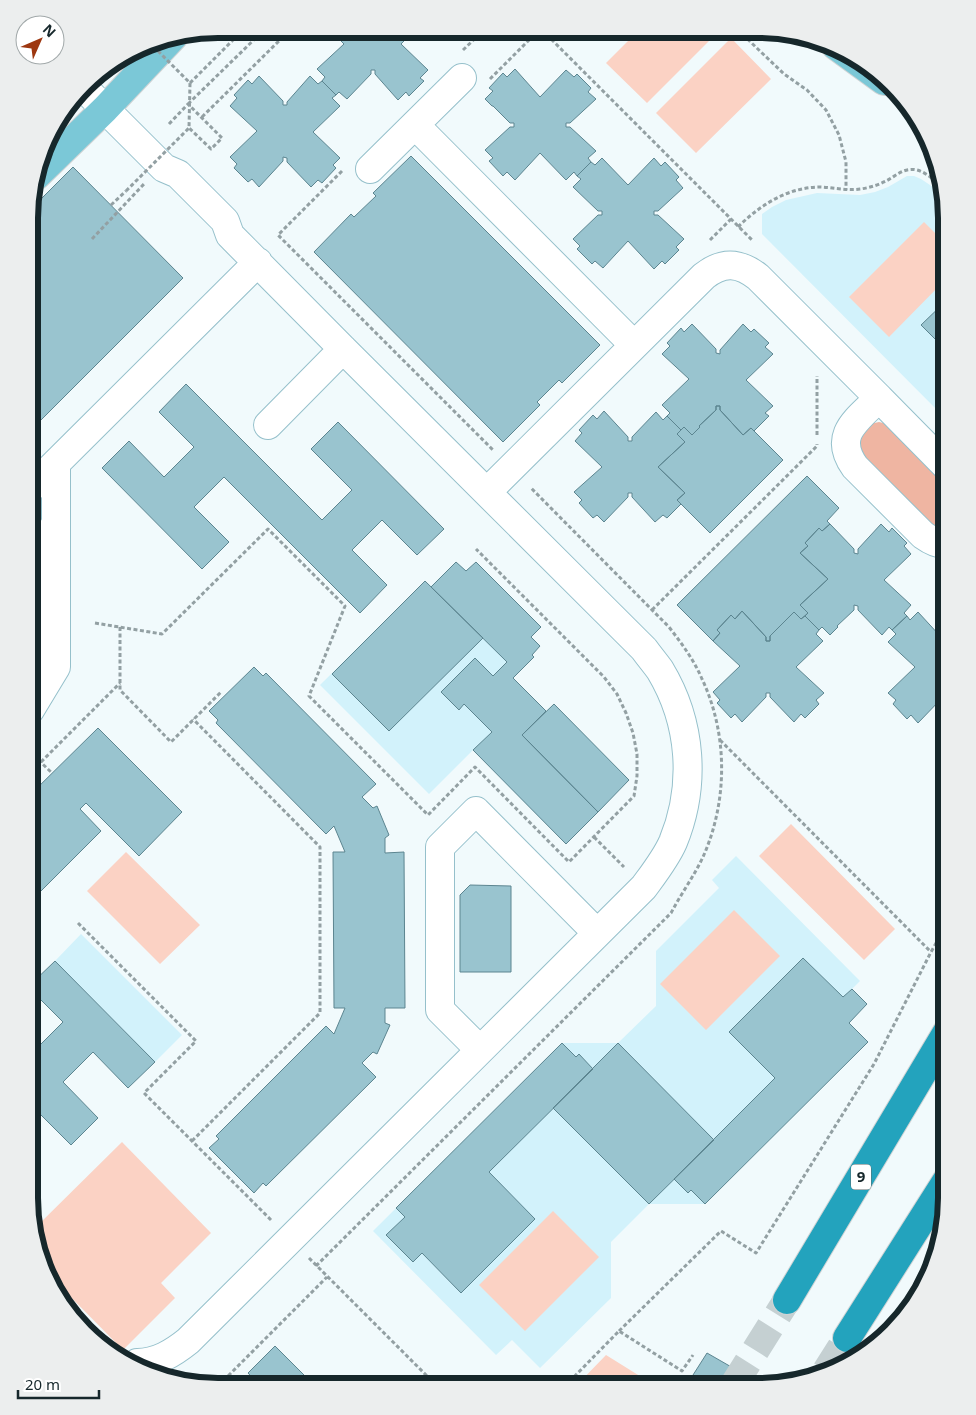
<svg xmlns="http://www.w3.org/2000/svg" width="976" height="1415" viewBox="0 0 976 1415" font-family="'Noto Sans',sans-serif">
	<rect width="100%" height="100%" fill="#f1fafc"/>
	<path fill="#d2f2fb" d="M907 176H914L921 179 942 193 947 217V420L762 234V214L772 207 786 200 817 193 860 195 875 192 888 187Z
		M456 562 466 571 476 562 541 627 531 637 540 646 532 654 534 657 513 678 546 711 554 704 629 780 566 844 473 750 429 794 320 685 425 581 431 586Z
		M736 856 860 981 852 989 867 1004 849 1023 868 1042 705 1204H649L611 1242V1298L540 1368 512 1340 496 1355 373 1231 562 1043H618L656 1006V951L719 888 712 880Z
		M81 934 182 1035 155 1062 55 961Z"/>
	<path fill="#fbd2c4" d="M639 30H720L647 103 606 63Z
		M731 38 771 79 696 153 656 113Z
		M924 222 947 245V278L889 337 849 297Z
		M791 824 895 929 864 960 759 856Z
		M126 852 200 925 160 964 87 891Z
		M734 910 780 956 706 1030 660 984Z
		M122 1142 211 1233 161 1283 175 1298 123 1350 46 1272 36 1227Z
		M553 1211 599 1257 525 1331 479 1285Z
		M606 1355 651 1383 648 1386H576Z"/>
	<path fill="#efb5a2" d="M879 422 887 424 895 429 947 481V534L937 532 863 460 858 436 870 424Z"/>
	<path fill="#99c4cf" stroke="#5c8590" d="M329 29H416L401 44 428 70 420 78 424 81 409 96 406 92 398 100 375 74V70H371V74L347 99 339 92 336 95 322 81 325 77 317 69 344 44Z
		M515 69 540 97 566 70 574 77 577 74 591 88 588 92 596 99 570 123H566V127H570L596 151 588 158 591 162 577 176 574 172 566 180 540 153 515 180 507 172 503 176 489 161 493 158 485 150 510 127H514V123H510L493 106H492L485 99 493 91 489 88 503 73 507 77Z
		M259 76 283 101V105H287V102L310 76 318 84 322 81 336 95 332 98 340 106 313 132 340 158 333 165 336 168 322 183 318 180 311 187 287 162V158L283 157V161L259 187 252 179 248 182 234 168 237 164 230 157 257 131 230 106 237 98 234 95 248 80 252 84Z
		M411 156 600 345 562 383 559 380 537 402 540 405 503 442 314 252 351 214 354 217 376 196 373 193Z
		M602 158 628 185 654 158 661 166 665 162 679 177 676 180 683 188 658 211H654V215H658L684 239 676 247 679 250 665 264 662 261 654 269 628 241 603 268 595 261 592 264 577 249 580 246 573 239 598 215H602V211H598L573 187 581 179 577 176 591 162 595 165Z
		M73 167 183 278 30 431V210Z
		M947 300V351L921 325Z
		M692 324 716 349V353L720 354V350L743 324 751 332 754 329 769 343 765 347 773 354 746 380 773 406 765 413 769 416 754 431 751 428 743 435 720 410V406H716V410L699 426 700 427 692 435 684 427 681 430 667 416 670 413 662 405 689 379 662 354 670 346 667 343 681 328 684 332Z
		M186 384 322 520 352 490 311 449 338 422 444 529 417 555 382 520 352 550 387 585 360 613 224 477 194 507 229 542 202 569 102 468 129 441 164 477 194 447 159 412Z
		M716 406H720V410L743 435 751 428 783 460 710 533 677 500 685 493 658 467 685 442 677 434 684 427 692 435 700 427 699 426 716 410Z
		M604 411 628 437V441H632V437L656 412 663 420 667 416 681 430 677 434 685 442 658 467 685 493 677 500 681 504 667 518 663 515 655 522 632 497V493H628V497L604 522 597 515 593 518 579 503 582 500 574 492 602 467 575 441 582 433 579 430 593 415 597 419Z
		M807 476 839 508 827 521 830 524 822 531 819 528 805 543 808 546 800 553 828 579 800 605 808 613 801 619 794 612 770 636V641H766V637L742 611 735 619 731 615 717 630 720 633 713 641 677 605Z
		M830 524 854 549V553L858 554V549L881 524 889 532 892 528 907 543 904 546 911 554 884 580 911 605 904 613 907 616 892 630 889 627 882 635 858 610V606L854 605V610L837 626 838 627 830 635 822 627 819 630 805 616 808 613 800 605 828 579 800 553 808 546 805 543 819 528 822 531Z
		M456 562 466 571 476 562 541 627 531 637 540 646 532 655 534 657 513 678 546 711 522 735 598 812 566 844 473 750 492 732 464 704 459 710 441 692 475 658 493 676 507 662 431 587Z
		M425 581 483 638 389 731 332 674Z
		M742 611 766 637V641H770V636L794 612 801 619 805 616 819 630 816 634 823 641 796 667 824 693 816 700 819 704 805 718 801 714 794 722 770 697V693H766V697L742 722 735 714 731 718 717 703 720 700 713 692 740 666 713 641 720 633 717 630 731 615 735 619Z
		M918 612 941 637 942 641H946L945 637 947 636V699L946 694H942V698L918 723 911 715 907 719 893 704 896 700 888 693 915 667 888 642 896 634 892 630 907 616 910 620Z
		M254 667 263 676 266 673 376 784 362 797 373 808 377 806 389 835 385 838V853L404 852 405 1008H385V1023L390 1025 377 1054 373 1052 362 1063 376 1077 266 1186 263 1183 254 1193 209 1148 219 1139 216 1136 326 1026 334 1034 345 1008H334L333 852H345L334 826 326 834 216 723 218 720 209 711Z
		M554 704 629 780 598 812 522 735Z
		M98 728 182 812 139 856 86 803 80 809 101 831 29 903V796Z
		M470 885 511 886V972H460V895Z
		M803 958 843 997 852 989 867 1004 849 1023 868 1042 705 1204 691 1190 688 1193 674 1179 775 1078 729 1032Z
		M55 961 155 1062 128 1088 93 1052 63 1082 98 1118 71 1145 29 1103V1048L33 1052 63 1022 29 988V986Z
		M562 1043 576 1057 579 1054 593 1069 489 1172 535 1219 461 1293 422 1253 413 1262 386 1235 405 1217 396 1208Z
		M618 1043 714 1140 649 1204 553 1108Z
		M275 1346 314 1385H259L248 1373Z
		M707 1353 761 1384 763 1385 759 1386H686Z"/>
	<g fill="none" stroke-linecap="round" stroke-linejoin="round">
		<path stroke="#c5d0d2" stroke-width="28" stroke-dasharray="28 14" stroke-linecap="butt" d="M826 1371 847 1338
			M733 1386 787 1300"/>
		<defs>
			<path id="minor" d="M83 87 164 168 178 174 225 221 230 235 343 349 644 649C649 656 655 663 660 670 692 723 696 786 673 842 666 858 655 872 644 887L188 1341C173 1353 157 1363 137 1363
				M415 125 634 345
				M370 169 462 78
				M268 425 343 349
				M30 489 258 262
				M487 492 704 276C723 261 739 262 758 277L879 398
				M947 544C938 545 930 540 923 535L855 467C832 435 857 420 879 398L947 467
				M30 709V528
				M30 710 56 667V463
				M480 1050 440 1010V847L476 811 597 933"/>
			<path id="major" d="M836 46 884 81
				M36 176 105 109 174 36"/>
			<path id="highway" d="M787 1300 947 1032
				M847 1338 947 1180"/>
		</defs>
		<use href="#minor" stroke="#95c0cb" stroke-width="30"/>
		<use href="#major" stroke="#d0d4d5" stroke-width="30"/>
		<use href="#highway" stroke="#d0d4d5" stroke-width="30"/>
		<path stroke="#93a0a3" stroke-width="3" stroke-dasharray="4 2.5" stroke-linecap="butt" d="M542 30 753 241
			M738 30 784 74 807 90 826 110 839 135 846 162V190
			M463 50 484 30
			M490 79 539 30
			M190 83 244 29
			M188 104 265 29
			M202 117 291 29
			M169 124 188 104 222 138 211 149 189 128
			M342 171 278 235 493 450
			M111 205 126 191
			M738 227C760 205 787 188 818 187 832 187 846 191 860 189 869 188 878 185 886 181 896 176 904 167 917 170 925 172 933 179 939 184
			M92 239 144 184
			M710 240 731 219
			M817 435V376
			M652 610 817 446V444
			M95 623 162 634 268 529 345 606 309 696 428 815 475 767 569 862 634 796 637 776V754L633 733 626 713 617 694 604 677 476 549
			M120 627V690L171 742 221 692
			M720 740 931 952
			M29 751 52 773
			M41 762 120 683
			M594 837 624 867
			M78 923 196 1041 144 1093 271 1220
			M192 1141 320 1013V847L193 719
			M309 1258 436 1385
			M316 1266 671 913C681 894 694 876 703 857 728 801 728 734 702 679 694 660 682 644 669 627L531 488
			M619 1331 721 1231 756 1253 874 1064 931 952 947 924
			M219 1385 327 1277
			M565 1386 619 1331 682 1371 693 1355"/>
		<use href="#minor" stroke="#fff" stroke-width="28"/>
		<use href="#major" stroke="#7bc8d7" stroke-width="28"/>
		<use href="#highway" stroke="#23a3bd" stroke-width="28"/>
		<path stroke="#93a0a3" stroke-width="3" stroke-dasharray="4 2.5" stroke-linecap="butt" d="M126 191 189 128 190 83 150 43"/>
	</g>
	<g text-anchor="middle" stroke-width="4" stroke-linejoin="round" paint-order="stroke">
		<rect fill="#fff" stroke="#5c686b" stroke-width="1" x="851" y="1164.5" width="20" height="25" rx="4"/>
		<g font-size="15" font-weight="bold" fill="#16272b">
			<text x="861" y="1182">9</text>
		</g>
	</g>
	<path d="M0 0H976V1415H0ZM218 38H758A180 180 0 0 1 938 218V1198A180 180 0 0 1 758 1378H218A180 180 0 0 1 38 1198V218A180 180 0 0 1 218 38Z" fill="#eceeee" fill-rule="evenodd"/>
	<path fill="none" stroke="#16272b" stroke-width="6" d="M218 38H758A180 180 0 0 1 938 218V1198A180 180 0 0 1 758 1378H218A180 180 0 0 1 38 1198V218A180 180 0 0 1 218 38Z"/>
	<g transform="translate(40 40) rotate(45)"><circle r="24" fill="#ffffff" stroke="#a2a9aa"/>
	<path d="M0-4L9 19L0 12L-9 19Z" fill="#9d3710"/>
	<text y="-8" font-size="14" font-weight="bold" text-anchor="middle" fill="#16272b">N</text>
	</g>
	<path d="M18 1390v8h81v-8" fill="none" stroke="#16272b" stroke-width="2.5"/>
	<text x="25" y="1390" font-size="15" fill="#16272b" stroke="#ffffff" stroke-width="4" paint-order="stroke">20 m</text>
</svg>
